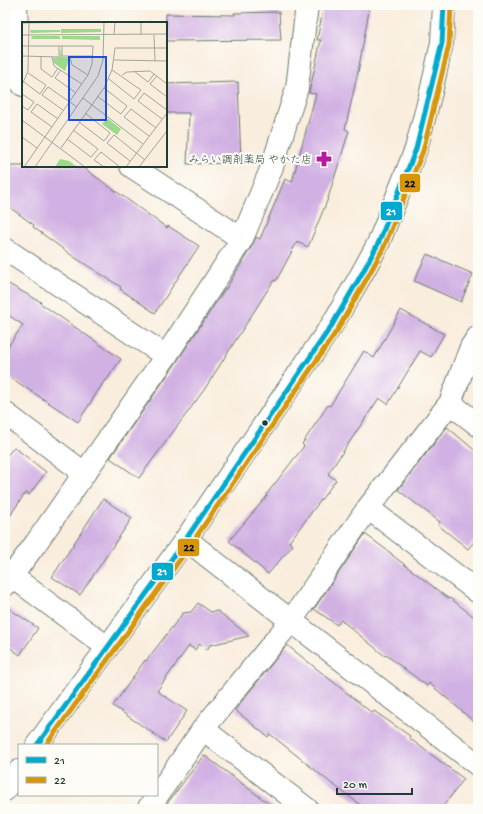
<svg xmlns="http://www.w3.org/2000/svg" width="483" height="814" viewBox="0 0 483 814" font-family="'Gochi Hand','Klee One',sans-serif">
	<rect width="100%" height="100%" fill="#fdfcf7"/>
	<filter id="ink" filterUnits="userSpaceOnUse"><feTurbulence type="fractalNoise" baseFrequency=".025" numOctaves="2"/><feDisplacementMap in="SourceGraphic" scale="8" xChannelSelector="R" yChannelSelector="G"/><feConvolveMatrix kernelMatrix="1 2 1 2 8 2 1 2 1" color-interpolation-filters="sRGB"/></filter>
	<filter id="wash" filterUnits="userSpaceOnUse"><feTurbulence type="fractalNoise" baseFrequency=".012" numOctaves="4" result="noise"/><feDisplacementMap in="SourceGraphic" scale="16" xChannelSelector="R" yChannelSelector="G"/><feGaussianBlur stdDeviation="0.9" result="paint"/><feColorMatrix in="noise" values="0 0 0 0 0 0 0 0 0 0 0 0 0 0 0 0 0 1.4 0 .05"/><feComposite in="paint" operator="in"/></filter>
	<g filter="url(#wash)">
		<rect width="100%" height="100%" fill="#f9eddd"/>
		<path fill="#9dd98c" stroke="#5e8b60" d="M5 8 9 9 8 84 5 89Z"/>
		<g id="blocks">
			<path fill="#d1b0e3" d="M324 5H370L358 72 345 129 349 131 327 201 308 247 297 242 276 281 274 280 204 390 139 478 110 458 176 363 225 289H226L252 246 256 237 260 239 285 179 292 182 316 94 309 93 321 40H317Z
				M279 12 281 40 166 41V14L235 15 234 13Z
				M238 82 241 163 187 164 189 113H166V84Z
				M5 166H81L167 228 168 226 199 246 155 313 120 289 121 287 74 257 33 227 34 225 5 204Z
				M427 254 473 274 461 302 414 281Z
				M5 282 41 302 40 303 121 359 106 381 105 380 78 422 5 374V351L23 325 5 313Z
				M401 310 444 334 431 357 420 351 388 404 379 398 328 474 336 480 289 542 293 545 268 574 229 541 267 496 266 495 304 446 302 444 328 405 330 406 364 351 374 358Z
				M447 427 478 453V537L468 549 438 525 440 522 398 490Z
				M14 447 46 472 29 495 26 492 5 523V458Z
				M103 499 132 518 80 595 52 577Z
				M365 534 392 554V555L449 599 450 598 478 620V725L429 683 427 686 386 655 385 656 341 620 337 625 314 609Z
				M198 603 211 612 218 611 249 636 210 645 207 650 199 644 195 650 189 646 157 691 187 711 166 742 113 706 145 660 146 661 183 613 191 612Z
				M5 606 38 628 20 655 5 644Z
				M287 645 372 713 374 711 410 736 409 738 464 779 441 809H366L331 783 270 734 268 737 235 710Z
				M204 755 276 809H163Z"/>
		</g>
	</g>
	<g filter="url(#ink)">
		<use href="#blocks" fill-opacity="0" stroke="#6b7b6f" stroke-width="1"/>
		<g fill="none" stroke-linecap="round" stroke-linejoin="round">
			<defs>
				<path id="minor" d="M16 5 19 80 23 85
					M131 166 242 239
					M5 249 166 356
					M450 403 478 425
					M5 413 84 473
					M368 508 478 592
					M186 539 211 559 478 765
					M5 571 107 647
					M5 585 36 543 166 356 242 239 272 167 297 88 307 5
					M203 729 307 809
					M148 809 203 729 291 621 368 508 450 403 471 347 478 337"/>
				<path id="tertiary" d="M37 745 186 539 332 325 360 277 378 244 416 149 431 92 442 43 444 5
					M5 790 19 771"/>
			</defs>
			<use href="#minor" stroke="#6b7b6f" stroke-width="24"/>
			<use href="#tertiary" stroke="#6b7b6f" stroke-width="24"/>
			<use href="#minor" stroke="#fff" stroke-width="22"/>
			<use href="#tertiary" stroke="#fff" stroke-width="22"/>
			<defs>
				<path id="bus-1" d="M37 745 186 539 332 325 360 277 378 244 416 149 442 43 444 5"/>
				<path id="bus-2" d="M46 745 192 543 338 329 366 280 384 247 423 151 449 45 451 5"/>
			</defs>
			<use href="#bus-1" stroke="#fdfcf7" stroke-width="8"/>
			<use href="#bus-2" stroke="#fdfcf7" stroke-width="8"/>
			<use href="#bus-1" stroke="#00a9ce" stroke-width="5"/>
			<use href="#bus-2" stroke="#d79608" stroke-width="5"/>
		</g>
	</g>
	<defs>
		<symbol id="pharmacy-bare" viewBox="-9 -9 18 18"><path d="M-2-6h4v4h4v4h-4v4h-4v-4h-4v-4h4Z" fill="#b5179e" stroke="#fdfcf7" stroke-width="2.5" paint-order="stroke"/></symbol>
	</defs>
	<g fill-rule="evenodd">
		<use href="#pharmacy-bare" x="313" y="148" width="22" height="22"/>
	</g>
	<circle fill="#1f3d34" stroke="#fdfcf7" stroke-width="1.5" cx="265" cy="423" r="3.5"/>
	<g text-anchor="middle" stroke-width="4" stroke-linejoin="round" paint-order="stroke">
		<g font-size="11" fill="#1f3d34" stroke="#fdfcf7" text-anchor="end">
			<text x="312" y="163">みらい調剤薬局 やかた店</text>
		</g>
	</g>
	<g transform="translate(22 22)">
		<rect width="145" height="145" fill="#f9eddd"/>
		<path d="M39 7H79V10L39 11ZM8 8H38V10L9 11ZM10 14H37L39 17H9ZM40 14H78V18L40 17ZM38 26 40 35H48L43 49 32 41 31 36 38 35ZM85 96 99 107 95 113 80 102ZM38 137 47 139 55 145H33Z" fill="#9dd98c"/>
		<path fill="none" stroke="#a2a799" stroke-width="1" d="M119 0V13M0 1 69 0M0 13 145 12M92 13 93 0M132 13 133 39M0 24H71L70 42 66 53 2 145M40 24V34H71M0 34 37 35V24M19 35V47L30 55 36 46M30 35 32 44 60 62M48 35 50 43 66 53M92 38 145 39M39 48 33 56 54 71M112 49 126 60 132 52M100 53 105 50 128 49 145 62M135 54 128 62 145 75M87 57 112 77 119 68 90 48M2 60 18 72 24 63 6 51M0 63 6 49 7 1M0 72 12 80 6 88 0 84M75 74 99 92 105 84 82 66M61 76 121 122M41 88 20 73 26 65 55 85M140 97 116 79 122 71 145 88M0 98 63 145M57 100 82 119 88 111 63 91M30 105 9 90 15 82 36 97M127 114 102 95 109 87 134 106M0 115 15 126M45 117 69 135 76 127 51 108M39 126 82 66 90 48 93 26H145M108 139 85 121 92 113 123 138M13 145 76 54 81 38 82 0M82 145 72 138 79 130 98 145M104 145 145 91M117 145 145 109"/>
		<path fill="#1d4ed8" fill-opacity="0.15" stroke="#1d4ed8" stroke-width="2" d="M47 35H84V98H47Z"/>
		<rect width="145" height="145" fill="none" stroke="#1f3d34" stroke-width="2"/>
	</g>
	<g stroke="#fdfcf7" stroke-width="1.5">
		<rect x="399" y="173" width="22" height="20" rx="4" fill="#d79608"/>
		<rect x="380" y="201" width="23" height="20" rx="4" fill="#00a9ce"/>
		<rect x="177" y="538" width="23" height="19" rx="4" fill="#d79608"/>
		<rect x="151" y="562" width="23" height="19" rx="4" fill="#00a9ce"/>
	</g>
	<g font-size="11" text-anchor="middle" font-weight="bold" fill="#fff">
		<text x="391" y="215">21</text>
		<text x="162" y="575">21</text>
	</g>
	<g font-size="11" text-anchor="middle" font-weight="bold" fill="#111">
		<text x="410" y="187">22</text>
		<text x="189" y="551">22</text>
	</g>
	<rect width="483" height="814" fill="none" stroke="#fdfcf7" stroke-width="20"/>
	<rect x="18" y="744" width="140" height="52" fill="#fdfcf7" stroke="#a4b0a9"/>
	<rect x="26" y="757" width="20" height="6" fill="#00a9ce" stroke="#a4b0a9"/>
	<text x="54" y="764" font-size="12" fill="#1f3d34">21</text>
	<rect x="26" y="777" width="20" height="6" fill="#d79608" stroke="#a4b0a9"/>
	<text x="54" y="784" font-size="12" fill="#1f3d34">22</text>
	<path d="M337 788v6h75v-6" fill="none" stroke="#1f3d34" stroke-width="2"/>
	<text x="343" y="788" font-size="12" fill="#1f3d34" stroke="#fdfcf7" stroke-width="3" paint-order="stroke">20 m</text>
</svg>
